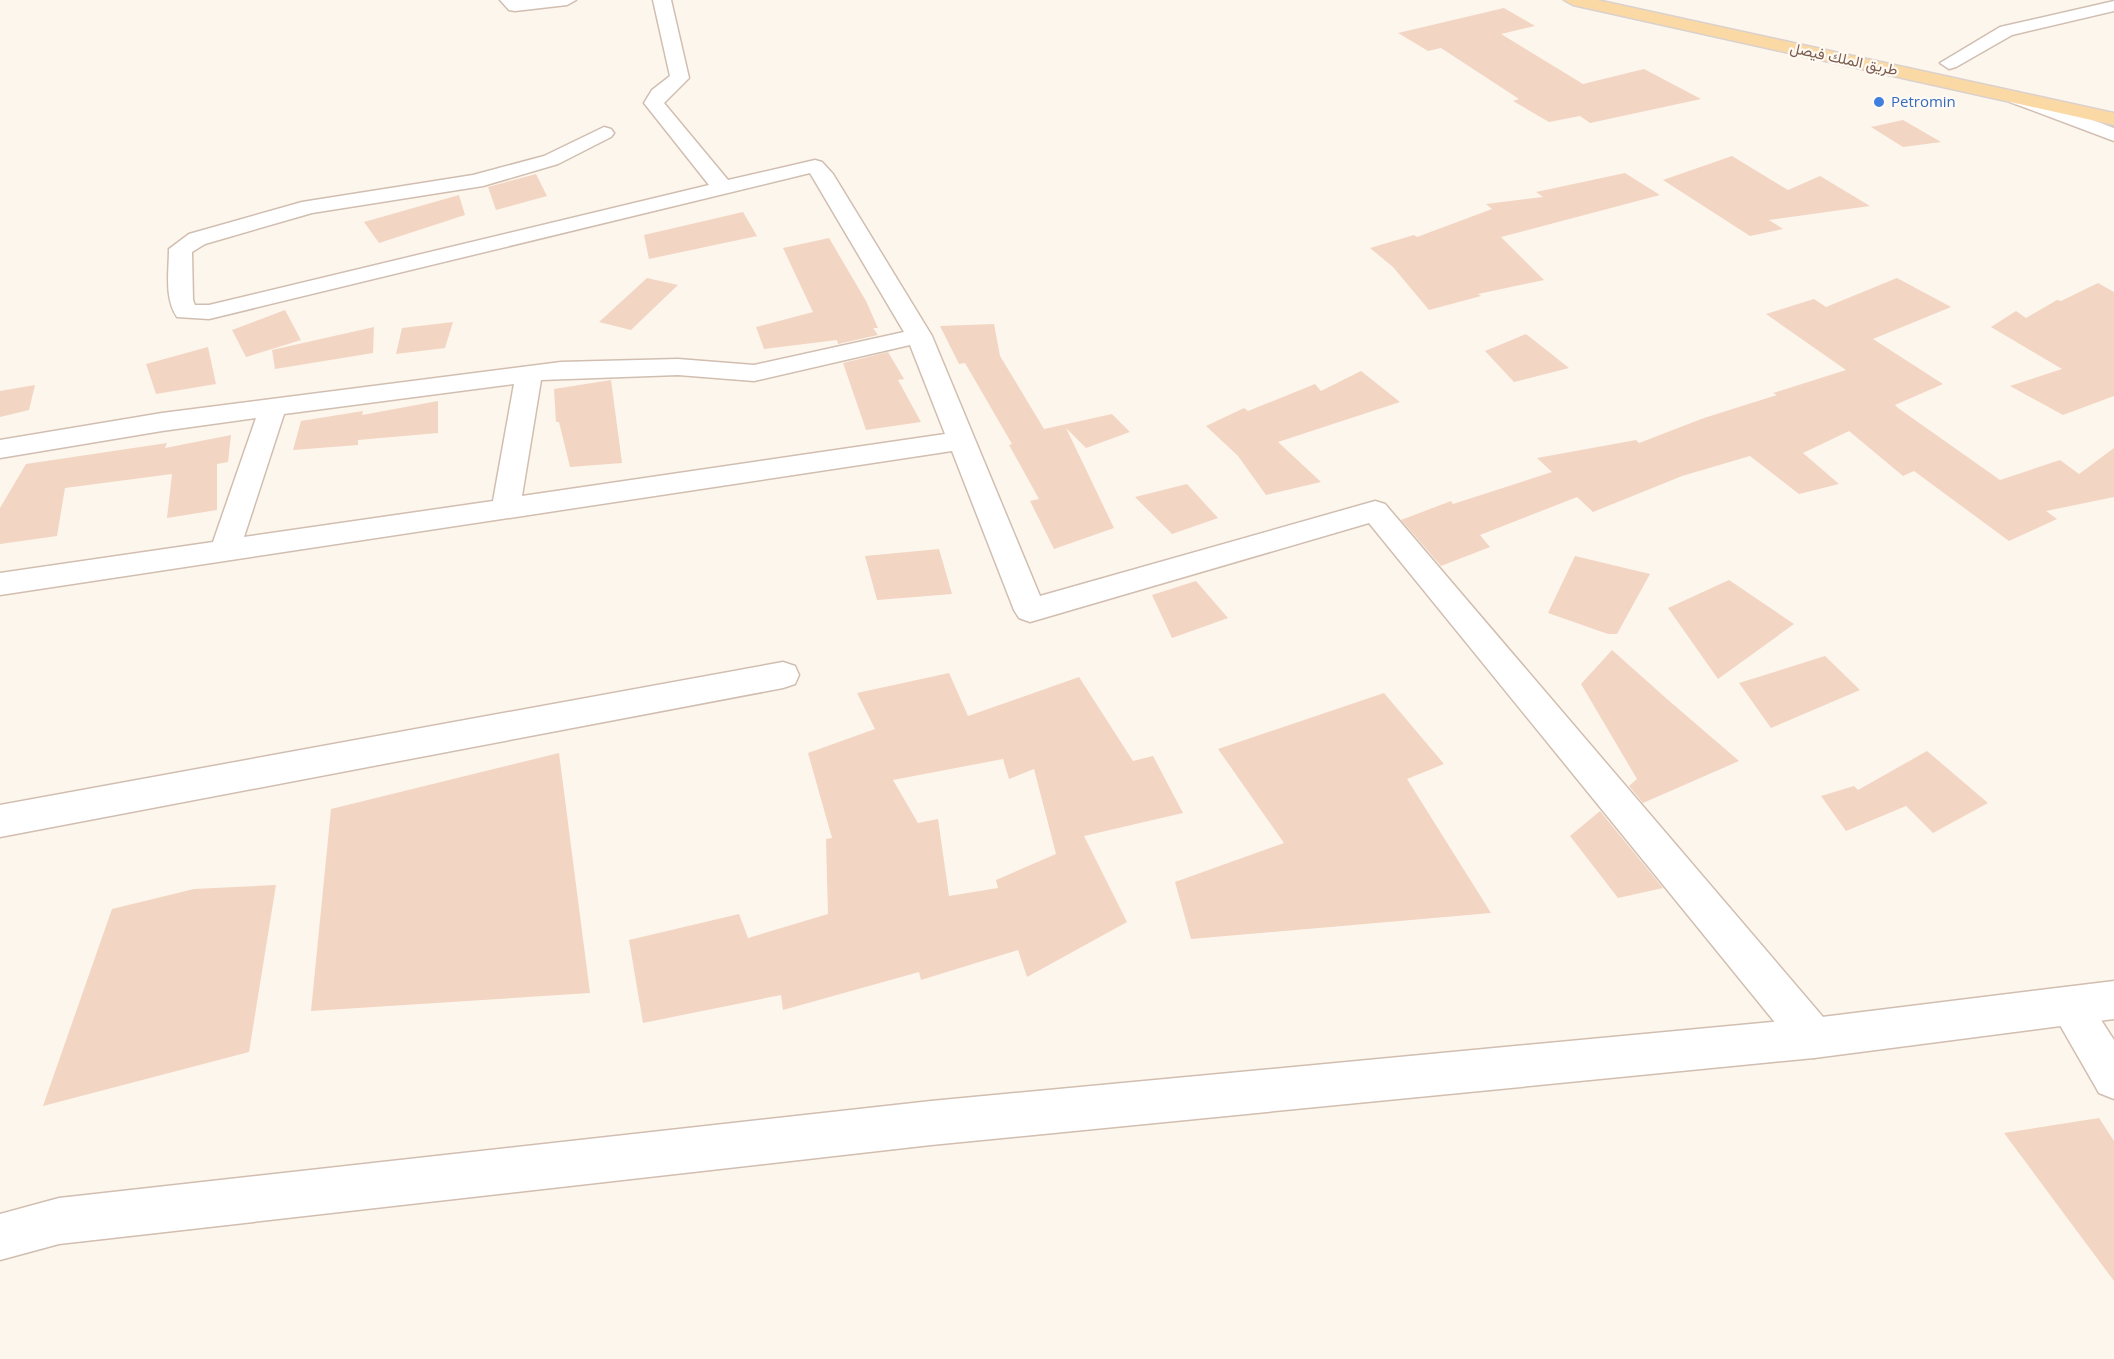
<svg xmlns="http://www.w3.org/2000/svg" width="2114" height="1359" viewBox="0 0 2114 1359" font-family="'Open Sans',Vazirmatn,sans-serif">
	<rect width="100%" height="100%" fill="#fdf6ec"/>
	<path fill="#f3d5c3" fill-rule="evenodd" d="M1504 8 1535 26 1501 34 1583 84 1644 69 1701 99 1590 123 1580 116 1549 122 1513 101 1519 99 1441 48 1428 51 1398 33Z
		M1903 120 1941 142 1903 147 1871 127Z
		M1732 156 1788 190 1820 176 1870 206 1769 220 1783 229 1750 236 1663 180Z
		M1625 173 1660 195 1501 237 1544 280 1478 294 1481 296 1429 310 1393 267 1370 248 1414 235 1417 237 1492 209 1486 204 1543 197 1536 192Z
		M536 174 547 196 496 210 488 187Z
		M459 195 465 215 379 243 364 222Z
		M743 212 757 236 649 259 644 235Z
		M829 238 866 301 878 328H873L878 335 838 344 837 340 764 349 756 327 813 312 783 248Z
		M647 278 678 285 631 330 599 322Z
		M1897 278 1951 307 1873 339 1943 384 1895 405 1898 408 2000 480 2060 460 2079 474 2114 448V497L2046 511 2057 519 2009 541 1914 471 1903 476 1849 431 1803 453 1839 484 1799 494 1750 456 1682 476 1593 512 1577 497 1480 535 1490 547 1441 566 1401 520 1451 501 1453 504 1552 472 1537 458 1636 440 1639 443 1704 418 1777 395 1773 393 1846 370 1766 314 1814 299 1826 307Z
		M2098 283 2114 292V396L2063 415 2010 386 2062 369 1991 327 2016 311 2026 318 2057 300 2061 301Z
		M285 310 301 340 246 357 232 330Z
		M453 322 445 348 396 354 402 328Z
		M994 324 1000 356 1044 429 1112 414 1130 432 1086 448 1066 428 1114 528 1054 549 1030 501 1039 499 1009 445 1012 444 965 363 959 364 940 326Z
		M374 327 373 353 275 369 272 350Z
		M1526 334 1569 368 1514 382 1485 351Z
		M208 347 216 384 156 394 146 364Z
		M888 352 904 379 898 380 921 422 866 430 843 363Z
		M1361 371 1400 402 1278 442 1321 482 1266 495 1238 456 1206 426 1244 408 1248 411 1315 384 1321 391Z
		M611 380 622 463 570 467 559 422H556L554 389Z
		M35 385 29 410 0 417V391Z
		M438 401V433L358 440V445L293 450 301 421 363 411 362 415Z
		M231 435 228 462 217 464V510L167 518 172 474 65 488 57 536 0 544V508L26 464 167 443 165 448Z
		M1187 484 1218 518 1172 534 1135 497Z
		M939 549 952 594 877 600 865 556Z
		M1575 556 1650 574 1617 634H1608L1548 613Z
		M1729 580 1794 624 1718 679 1668 608Z
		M1196 581 1228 618 1172 638 1152 595Z
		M1612 650 1667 699 1739 761 1643 803 1629 786 1637 779 1581 684Z
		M1825 656 1860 690 1771 728 1739 683Z
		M949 673 968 716 1079 677 1133 761 1153 756 1183 813 1084 836 1127 922 1027 977 1018 950 921 980 919 972 783 1010 781 995 643 1023 629 940 739 914 748 938 828 914 826 839 832 838 808 753 875 729 857 693ZM1003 759 1009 779 1034 769 1056 854 996 880 998 888 949 896 938 819 918 823 893 780Z
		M1384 693 1444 764 1407 779 1491 913 1191 939 1175 882 1284 843 1218 749Z
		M1927 751 1988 803 1933 833 1906 806 1846 831 1821 796 1854 786 1858 790Z
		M559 753 590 993 311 1011 331 809Z
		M1600 811 1663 888 1618 898 1570 836Z
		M276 885 249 1052 43 1106 112 909 194 889Z
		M2099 1118 2114 1141V1281L2004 1133Z"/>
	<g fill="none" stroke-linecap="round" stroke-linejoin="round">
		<defs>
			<path id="minor" d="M500 0H576L567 5 515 11 509 10Z
				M653 0H671L689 78 664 103 728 180 815 160 822 162 833 174 932 336 1040 596 1375 501 1385 504 1829 1024 1835 1038 1829 1052 1814 1058 1799 1052 1369 523 1030 622 1019 618 1014 610 952 451 0 595V573L213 542 256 418 162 431 0 458V440L162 413 561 362 678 359 754 365 904 332 810 173 209 319 177 317C164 298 169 271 169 249L189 234 302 202 473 175 544 156 604 127 611 129 614 133 611 137 558 164 483 186 312 213 205 244 192 252 193 300 195 305H209L709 185 644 103 652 90 670 76ZM910 345 945 434 522 496 541 380 678 375 754 381ZM514 384 493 501 244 537 284 414Z
				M2114 1V11L2012 35 1956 67 1949 69 1940 63 2000 27Z
				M783 662 795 666 799 675 795 684 783 688 0 837V805Z
				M2069 987 2083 992 2114 1040V1099L2099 1093 2049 1006 2055 992Z"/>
			<path id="tertiary" d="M2017 92 2114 128V141L2010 102 2007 98 2010 94Z
				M2114 981V1019L1814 1058 931 1145 59 1244 0 1260V1214L59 1198 931 1101 1814 1018Z"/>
			<path id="primary" d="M1564 0H1597L2114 113V125L1573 5Z"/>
		</defs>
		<use href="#minor" stroke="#d1beb0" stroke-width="3"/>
		<use href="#tertiary" stroke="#d1beb0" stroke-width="3"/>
		<use href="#primary" stroke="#dad1cd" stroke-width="3"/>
		<use href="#minor" fill="#fff" fill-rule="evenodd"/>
		<use href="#tertiary" fill="#fff" fill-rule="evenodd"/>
		<use href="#primary" fill="#fbd9a5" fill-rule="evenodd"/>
	</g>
	<circle fill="#3f7fe0" stroke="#fffaf3" stroke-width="2" cx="1879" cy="102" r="6"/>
	<g text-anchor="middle" stroke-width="4.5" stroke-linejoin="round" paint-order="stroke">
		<g font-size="15" fill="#7a5c4d" stroke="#fffaf3">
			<text transform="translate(1844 59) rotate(12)" y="5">طريق الملك فيصل</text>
		</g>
		<g font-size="15" fill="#366cbe" stroke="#fffaf3" text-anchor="start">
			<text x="1891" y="107">Petromin</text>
		</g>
	</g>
</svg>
